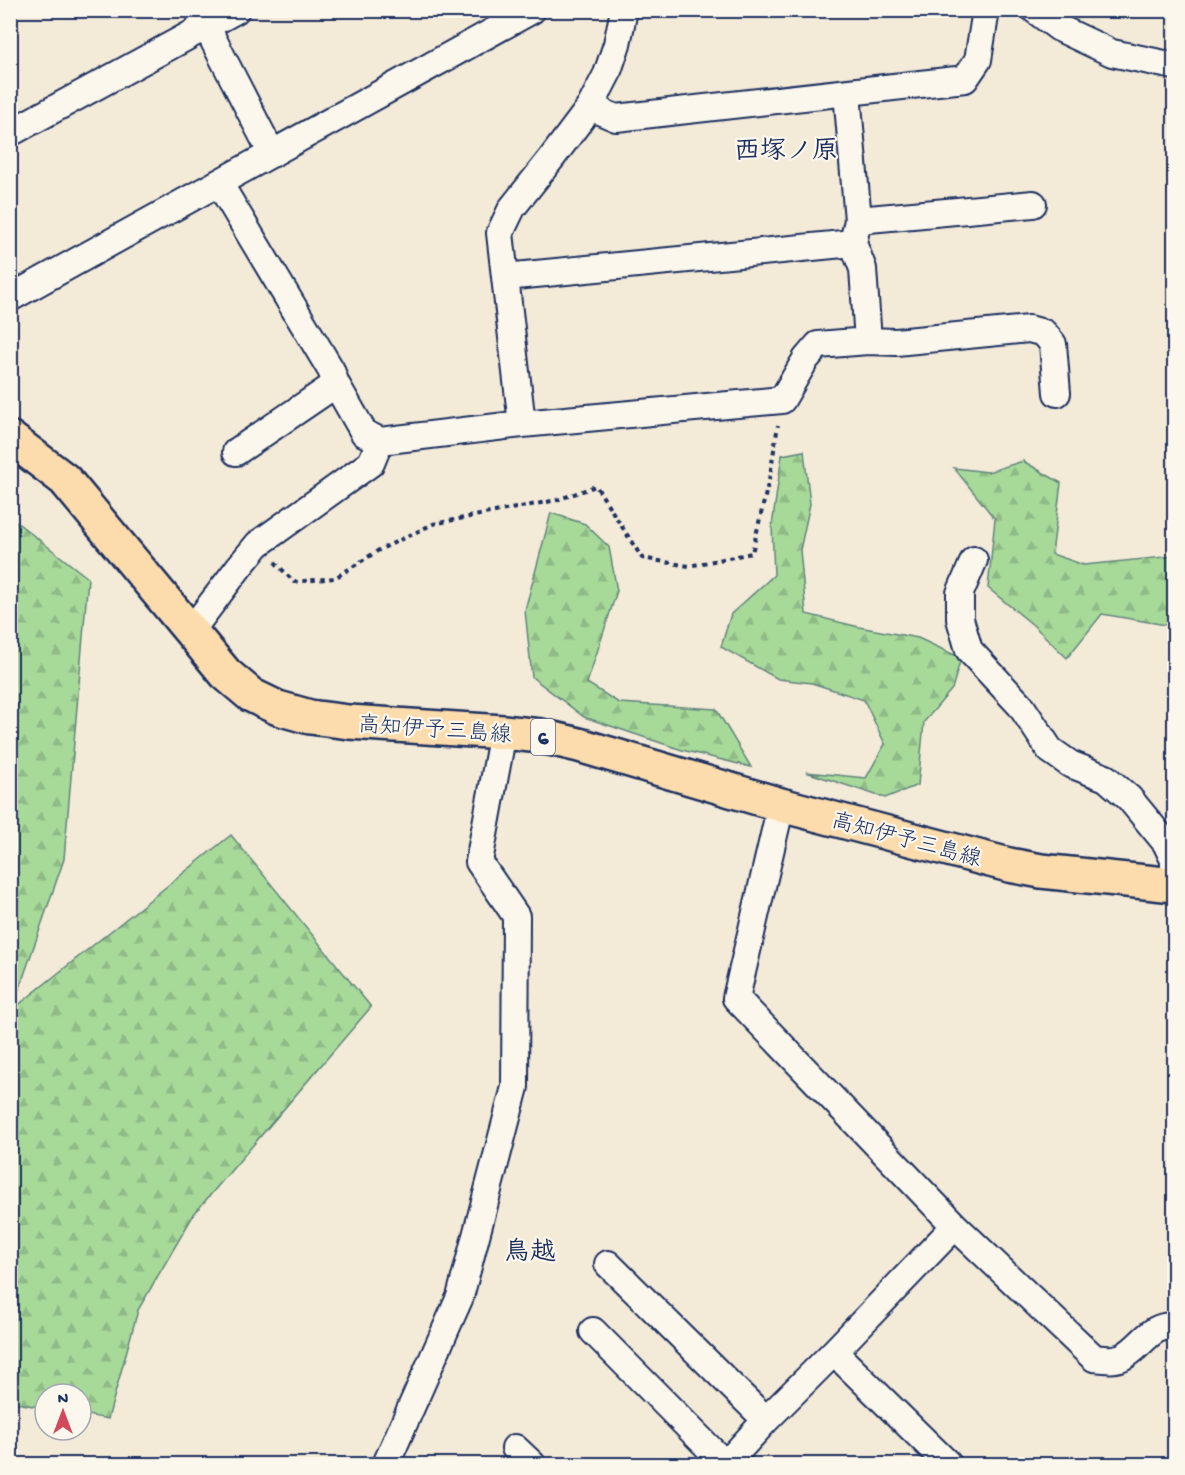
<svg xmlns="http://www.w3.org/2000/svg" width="1185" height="1475" viewBox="0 0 1185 1475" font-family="'Gochi Hand','Klee One',sans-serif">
	<defs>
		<pattern id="forest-firs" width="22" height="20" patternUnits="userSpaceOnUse" patternTransform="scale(1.5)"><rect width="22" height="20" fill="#a7d999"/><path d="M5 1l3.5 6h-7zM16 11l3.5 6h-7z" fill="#8fbb86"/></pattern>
	</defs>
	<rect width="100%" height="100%" fill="#f3ead8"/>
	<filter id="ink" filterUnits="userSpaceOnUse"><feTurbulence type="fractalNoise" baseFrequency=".0167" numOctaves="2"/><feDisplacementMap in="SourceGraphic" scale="12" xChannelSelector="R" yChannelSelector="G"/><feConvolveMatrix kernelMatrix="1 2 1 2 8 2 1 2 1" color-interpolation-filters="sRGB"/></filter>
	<g filter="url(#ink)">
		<path fill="url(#forest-firs)" stroke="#61847c" stroke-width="1.5" d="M804 451 810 504 800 550 806 614 859 627 918 638 961 658 952 689 924 722 918 785 885 798 806 772 866 778 885 744 864 700 812 683 778 679 721 647 731 614 774 575 772 526 782 455Z
			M1023 461 1061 483 1052 554 1084 565 1174 556V628L1166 625 1102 614 1067 658 1033 625 988 588 995 519 954 468 988 472Z
			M551 513 585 524 609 547 617 591 587 683 619 703 716 709 751 767 682 750 584 717 532 677 525 610Z
			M10 517 88 578 64 859 12 1010 231 835 371 1007 194 1214 138 1310 108 1419 81 1414V1394H45V1408L11 1402Z"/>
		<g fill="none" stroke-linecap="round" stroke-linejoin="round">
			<defs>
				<path id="minor" d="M198 10 272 154
					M624 10 617 44 607 74 590 107 616 118 965 79 978 60 986 10
					M1035 10 1059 28 1112 53 1174 66
					M847 93 858 220 853 243 863 269 868 341
					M10 133 236 10
					M219 183 331 370 336 384 364 433 380 441 522 424 782 400 806 359 818 345 868 341 896 342 1029 329 1044 333 1053 344 1057 393
					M858 220 1033 204
					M505 277 500 233 512 208 551 159 590 107
					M10 298 532 10
					M522 424 505 277 853 243
					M236 452 336 384
					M974 560 960 593V619L969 650 1021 706 1050 750 1070 764 1106 778 1129 798 1166 843 1174 860V885
					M190 632 239 567 258 544 371 463 380 441
					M781 805 736 998 955 1226 1094 1358C1103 1359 1113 1361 1122 1357 1141 1349 1151 1322 1174 1327
					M608 1264 766 1420
					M593 1331 725 1464
					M834 1352 948 1464
					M515 1448 532 1464
					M386 1464 460 1297 515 1087 516 916 479 862 503 732
					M726 1464 766 1420 834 1352 955 1226"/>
				<path id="primary" d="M10 438 65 480 226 674 251 695 278 708 310 717 349 722 503 732 541 736 579 745 781 805 1009 865 1041 871 1174 885"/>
			</defs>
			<use href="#minor" stroke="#1b2f5e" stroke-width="30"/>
			<use href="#primary" stroke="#1b2f5e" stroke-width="38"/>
			<path stroke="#1b2f5e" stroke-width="4" stroke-dasharray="4.5 4.5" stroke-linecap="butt" d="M275 562 294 582 335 578 379 550 433 524 557 500 596 486 642 558 689 566 752 553 770 475 778 425"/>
			<use href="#minor" stroke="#fbf7ec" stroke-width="26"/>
			<use href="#primary" stroke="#fcdcac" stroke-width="33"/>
		</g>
	</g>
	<g text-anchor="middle" stroke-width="4.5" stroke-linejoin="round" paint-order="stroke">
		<rect fill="#fbf7ec" stroke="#5e6b89" stroke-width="1.5" x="531" y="719" width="24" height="36" rx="4.5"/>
		<g font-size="21" font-weight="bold" fill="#1b2f5e">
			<text x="543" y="744">6</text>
		</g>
		<g font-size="22" fill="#1b2f5e" stroke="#fbf7ec">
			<text transform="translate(435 728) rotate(4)" y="8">高知伊予三島線</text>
			<text transform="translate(907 838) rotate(15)" y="8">高知伊予三島線</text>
		</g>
		<g font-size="26" font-weight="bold" fill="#1b2f5e" stroke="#fbf7ec">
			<text x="786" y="158">西塚ノ原</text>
			<text x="530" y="1259">鳥越</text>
		</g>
	</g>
	<rect width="1185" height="1475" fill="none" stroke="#fbf7ec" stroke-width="36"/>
	<rect x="18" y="18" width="1149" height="1439" fill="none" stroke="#1b2f5e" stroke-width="2" filter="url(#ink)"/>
	<g transform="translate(63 1412)"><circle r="28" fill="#fbf7ec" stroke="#a1a7b3" stroke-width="1.5"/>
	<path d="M0-4.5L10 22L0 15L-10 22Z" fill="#d1495b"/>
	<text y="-9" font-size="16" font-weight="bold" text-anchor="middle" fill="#1b2f5e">N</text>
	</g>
</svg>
